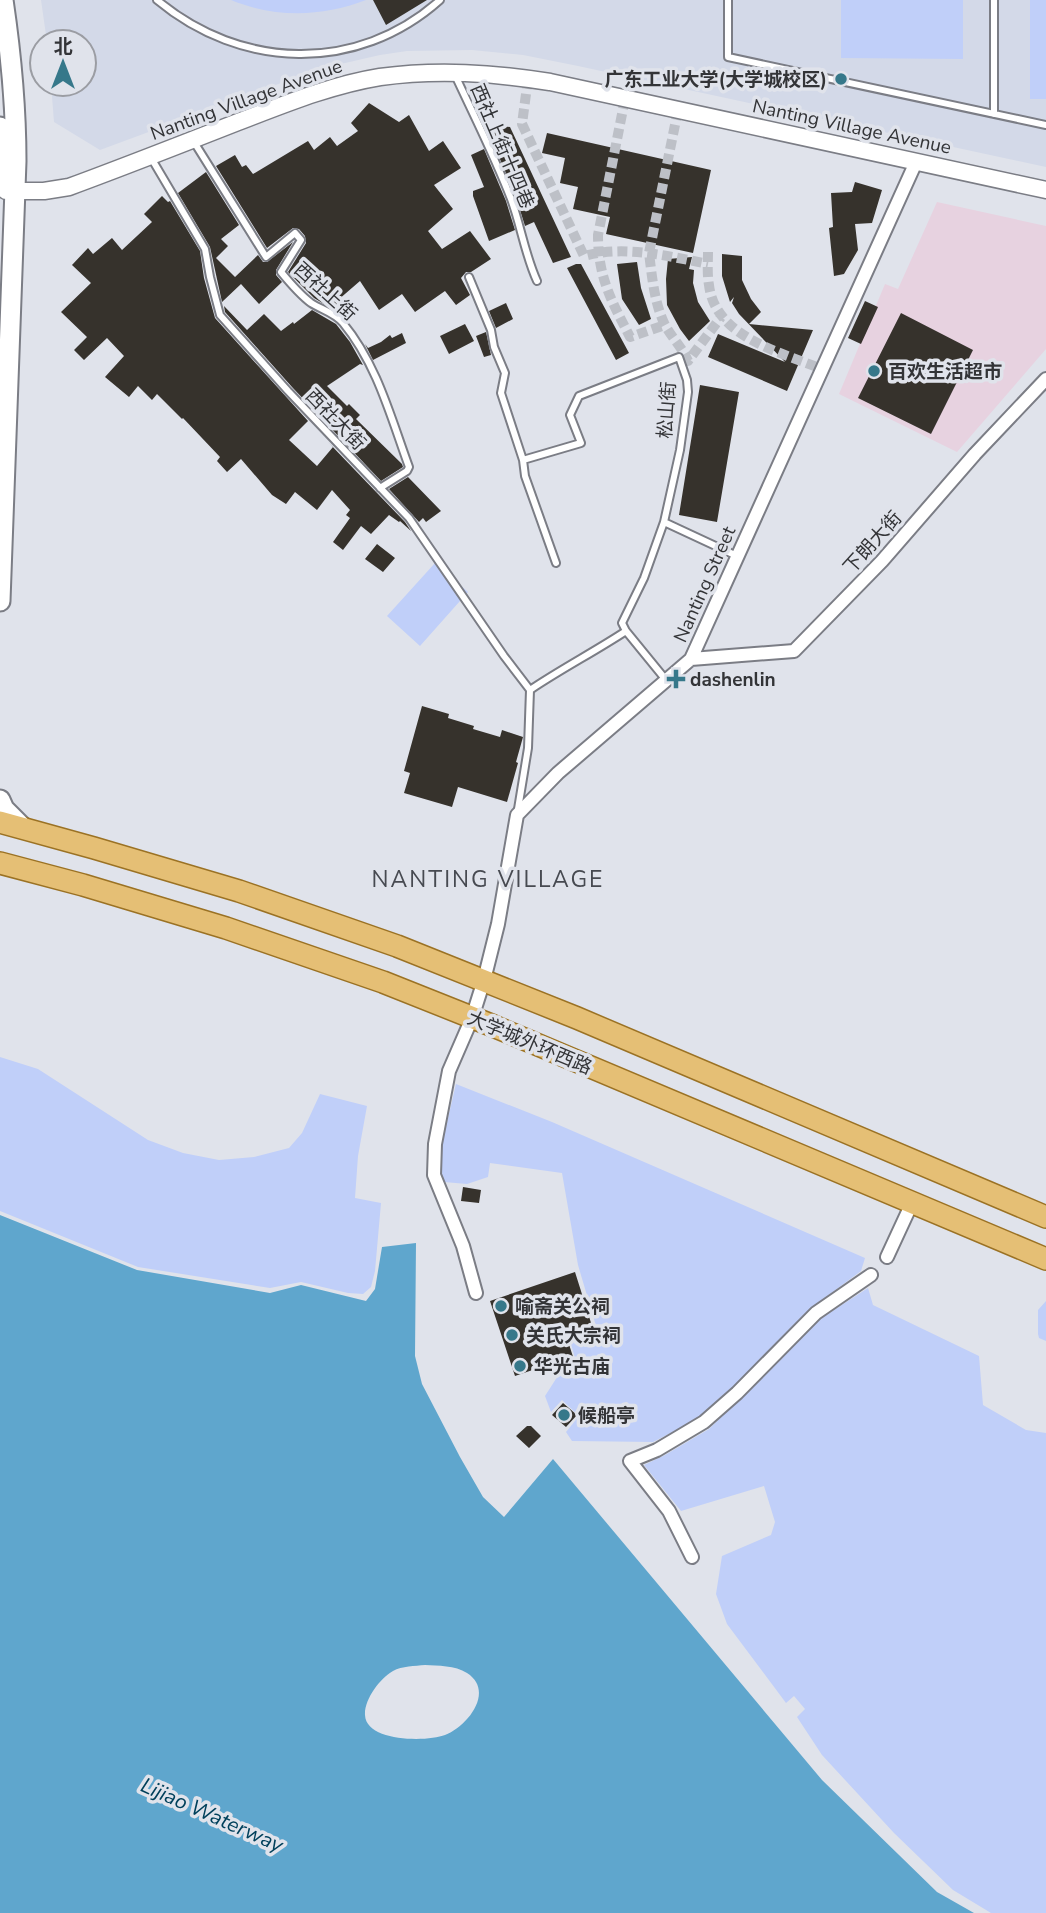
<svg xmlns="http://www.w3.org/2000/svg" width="1046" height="1913" viewBox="0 0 1046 1913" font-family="'Nunito Sans','Noto Sans SC',sans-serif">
	<rect width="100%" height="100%" fill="#e0e3eb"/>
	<path fill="#e7d2e0" d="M937 202 1046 226V349L957 452 839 394 885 284 898 289Z"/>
	<path fill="#d3d9e8" d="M41 0H1046V167L578 66 523 55 472 50 407 51 380 55 319 69 100 150 54 122 51 84H84V42H47Z"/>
	<path fill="#c0cff9" d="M231 0H366C322 17 275 18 231 0Z
		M841 0H963V59L841 58Z
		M1030 0H1046V99H1030Z
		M435 563 468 592 420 646 387 616Z
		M0 1057 38 1069 148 1140 183 1153 219 1160 254 1157 289 1148 302 1133 320 1094 367 1106 358 1156 355 1198 381 1203 375 1271 371 1287 363 1294 348 1293 301 1282 270 1288 138 1267 0 1211Z
		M456 1084 552 1122 865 1258 861 1271 814 1306 729 1393 702 1417 653 1442 572 1441 566 1432 579 1416 562 1400 551 1412 545 1396 561 1371 577 1365 569 1337 596 1326 578 1265 562 1173 490 1163 488 1177 467 1184 444 1182 440 1173 441 1148Z
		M868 1288 873 1305 979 1356 983 1405 1026 1430 1046 1433V1913H991L953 1890 894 1833 822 1755 797 1717 805 1709 794 1696 786 1703 727 1624 716 1594 722 1556 771 1535 775 1522 764 1486 681 1511 644 1465 665 1455 709 1429 820 1319Z
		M1046 1301V1341L1039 1338 1038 1334V1310Z"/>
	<path fill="#5fa6cd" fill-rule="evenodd" d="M0 1215 137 1270 270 1293 301 1285 366 1301 375 1289 382 1247 416 1243 415 1356 422 1384 460 1457 483 1497 504 1517 553 1459 822 1780 937 1892 974 1913H0ZM425 1665C438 1666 455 1665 467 1673 495 1691 468 1726 445 1735 427 1742 366 1742 365 1715 364 1700 380 1678 393 1671 402 1666 415 1666 425 1665Z"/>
	<path fill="#36322c" d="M373 0H427L386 25Z
		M369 103 399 122 409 115 429 151 443 141 461 168 434 185 453 209 428 231 442 249 470 231 491 259 471 272H466L461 278 470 295 456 305 445 291 415 312 402 294 379 310 360 281 338 300 348 312 344 316 314 298 288 272 306 243 305 236 299 229 293 228 267 248 216 166 235 155 242 167 246 165 253 174 308 141 314 150 330 137 337 146 358 131 351 123Z
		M488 125 510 127 571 257 553 263 534 222 525 226 516 197 494 145 497 144Z
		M547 133 711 170 693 253 606 234 610 217 573 209 578 187 560 183 565 158 542 153Z
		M484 149 506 201 515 230 489 241 473 196V191L484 187 471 155Z
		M206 172 239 225 221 239 228 246 216 258 235 277 258 255 263 262H267L293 242 276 270V275L282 282 259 304 241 284 222 302 210 247 178 193Z
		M855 182 882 190 872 223 855 224 858 250 844 274 834 276 829 228 833 227 831 193 852 192Z
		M162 196 168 202 170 201 200 251 204 278 215 318 308 421 289 440 317 466 333 447 328 442 405 522 411 531 400 521 399 522 389 515 371 534 361 526 343 550 333 542 350 518 346 515 350 510 332 490 317 510 295 492 286 504 272 495 241 459 227 472 217 461 220 457 183 418 182 419 157 394 152 400 138 386 129 397 105 377 124 356 107 338 84 360 74 350 87 337 61 312 91 283 72 265 88 248 93 254 112 238 122 250 152 222 144 214Z
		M722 254 742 256V280L751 299 761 312 749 324 813 330 787 391 708 357 718 334 785 362 739 314 732 303 734 297 730 302 722 276Z
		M692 257 689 269 694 270 693 283 698 302 710 321 689 341 680 329 667 305 666 279 668 259Z
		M637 262 641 288 651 319 639 325 622 299 617 264Z
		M576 264H581L629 353 616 360 567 268Z
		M865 301 878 307 861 344 848 338Z
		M506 303 513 319 496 328 489 311Z
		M224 306 247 330 264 314 281 331 293 322 294 324 312 310 336 324 350 342 363 365 360 364 327 386 347 406 349 404 360 415 356 419 402 464 403 467 381 481 292 387 225 312Z
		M901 313 973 350 931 434 858 398Z
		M465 324 474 341 449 354 440 336Z
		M486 332 491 355 484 357 476 336Z
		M402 333 406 343 373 360 365 344 368 348 381 342 390 335 392 338Z
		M700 385 739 392 717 522 679 515Z
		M408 477 441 511 426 522 423 518 419 522 389 489Z
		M377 544 395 558 383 572 365 559Z
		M422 706 449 714 448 718 474 726 473 729 500 737 502 730 523 737 516 762 518 763 507 802 458 787 452 807 404 793 410 773 404 771Z
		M463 1187 481 1190 479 1203 461 1201Z
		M575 1272 592 1326 566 1335 575 1363 559 1369 556 1362 515 1376 490 1301Z
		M563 1403 577 1415 566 1427 552 1415Z
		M527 1426H531L541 1436 529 1448 516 1436Z"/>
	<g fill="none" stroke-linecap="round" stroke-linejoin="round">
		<path stroke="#bdc0c7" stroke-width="10" stroke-dasharray="10 5" stroke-linecap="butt" d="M528 79 522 124 584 256C624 245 668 256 708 264
			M625 99 598 235C598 277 611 300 630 337L665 325
			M678 110 649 253C652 276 654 301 664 323 671 337 682 347 688 361L721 317
			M708 252C708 263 707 274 709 285 715 337 780 352 822 369"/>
		<defs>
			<path id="service" d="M157 0C241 70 357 74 440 0
				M728 0V57L1046 125
				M994 0V114
				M455 75C474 116 495 157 511 199 521 226 525 255 537 281
				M194 142 266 257 295 233 301 240 281 272C290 283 299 294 311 303 322 310 335 313 343 323 377 364 391 418 409 467L407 471 380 488
				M150 156 205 249 210 277 220 315 288 391 409 518 504 656 530 690
				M469 277 491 330 494 347 505 373 501 393 523 460 525 476 556 563
				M523 460 581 443 570 415 579 396 679 357 687 380 688 392 680 450 664 522 644 578 622 623 626 631 666 680
				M664 522 737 556
				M530 690C561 669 594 652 626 631
				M518 809 528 748 530 690"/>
			<path id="minor" d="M691 659 794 651 882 561 975 454 1046 379
				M887 1257 912 1203
				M476 1293 463 1246 434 1175 435 1144 449 1071 472 1018 484 980 498 924 517 815 558 773 691 659 916 162
				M692 1557 669 1511 630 1461 657 1450 704 1422 737 1393 816 1313 871 1275"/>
			<path id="tertiary" d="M6 191H44L69 187C126 166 182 144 238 122 285 104 331 85 380 77 438 69 493 73 550 82L1046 190"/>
			<path id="secondary" d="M0 127V183
				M0 601 16 161C16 107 11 54 3 0
				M0 800 4 809 22 827"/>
			<path id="primary" d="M0 822 94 848 239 891 397 946 577 1018 1046 1217
				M0 863 83 885 226 928 383 982 491 1025 1046 1259"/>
		</defs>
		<use href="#service" stroke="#7b7d85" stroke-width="10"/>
		<use href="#minor" stroke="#7b7d85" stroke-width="16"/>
		<use href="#tertiary" stroke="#7b7d85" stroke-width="19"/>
		<use href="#secondary" stroke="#7b7d85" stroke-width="23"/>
		<use href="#primary" stroke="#9b7224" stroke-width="24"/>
		<use href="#service" stroke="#fff" stroke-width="6"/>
		<use href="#minor" stroke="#fff" stroke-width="12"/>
		<use href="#tertiary" stroke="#fff" stroke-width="16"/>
		<use href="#secondary" stroke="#fff" stroke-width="19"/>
		<use href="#primary" stroke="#e5bf75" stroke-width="21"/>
	</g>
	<g fill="#36788a" stroke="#e0e3eb" stroke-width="2.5">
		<circle cx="841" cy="79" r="7"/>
		<circle cx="874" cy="371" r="7"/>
		<path d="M672.5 668.5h7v7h7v7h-7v7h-7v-7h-7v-7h7z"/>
		<circle cx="501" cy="1306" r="7"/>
		<circle cx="512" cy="1335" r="7"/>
		<circle cx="520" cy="1366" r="7"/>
		<circle cx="564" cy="1415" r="7"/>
	</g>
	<g text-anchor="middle" stroke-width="7" stroke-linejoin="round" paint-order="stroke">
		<g font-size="19" font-weight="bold" fill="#333437" stroke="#e0e3eb" text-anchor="start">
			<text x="827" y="86" text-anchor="end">广东工业大学(大学城校区)</text>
			<text x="888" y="378">百欢生活超市</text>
			<text x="690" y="686">dashenlin</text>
			<text x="515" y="1313">喻斋关公祠</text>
			<text x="526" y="1342">关氏大宗祠</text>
			<text x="534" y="1373">华光古庙</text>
			<text x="578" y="1422">候船亭</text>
		</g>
		<g font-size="19" fill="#333437" stroke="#e0e3eb">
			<text transform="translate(246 99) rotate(-20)" y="7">Nanting Village Avenue</text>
			<text transform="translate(852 126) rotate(12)" y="7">Nanting Village Avenue</text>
			<text transform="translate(503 146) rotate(67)" y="7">西社上街十四巷</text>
			<text transform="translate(326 291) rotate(42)" y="7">西社上街</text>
			<text transform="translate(666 410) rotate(-86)" y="7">松山街</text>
			<text transform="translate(336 419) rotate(46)" y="7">西社大街</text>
			<text transform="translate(872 542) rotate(-48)" y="7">下朗大街</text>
			<text transform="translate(704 584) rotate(-66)" y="7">Nanting Street</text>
			<text transform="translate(530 1042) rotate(23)" y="7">大学城外环西路</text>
		</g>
		<g font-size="21" font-style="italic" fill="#01405b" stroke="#e0e3eb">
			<text transform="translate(212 1815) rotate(24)" y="7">Lijiao Waterway</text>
		</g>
		<g font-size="23" letter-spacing="2" fill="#474a51" stroke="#e0e3eb">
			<text x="488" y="887">NANTING VILLAGE</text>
		</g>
	</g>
	<g transform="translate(63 63)"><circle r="33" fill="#e0e3eb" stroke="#9b9da3" stroke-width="2"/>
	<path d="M0-5L12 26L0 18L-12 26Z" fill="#36788a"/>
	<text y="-10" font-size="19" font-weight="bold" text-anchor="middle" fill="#333437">北</text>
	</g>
</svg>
